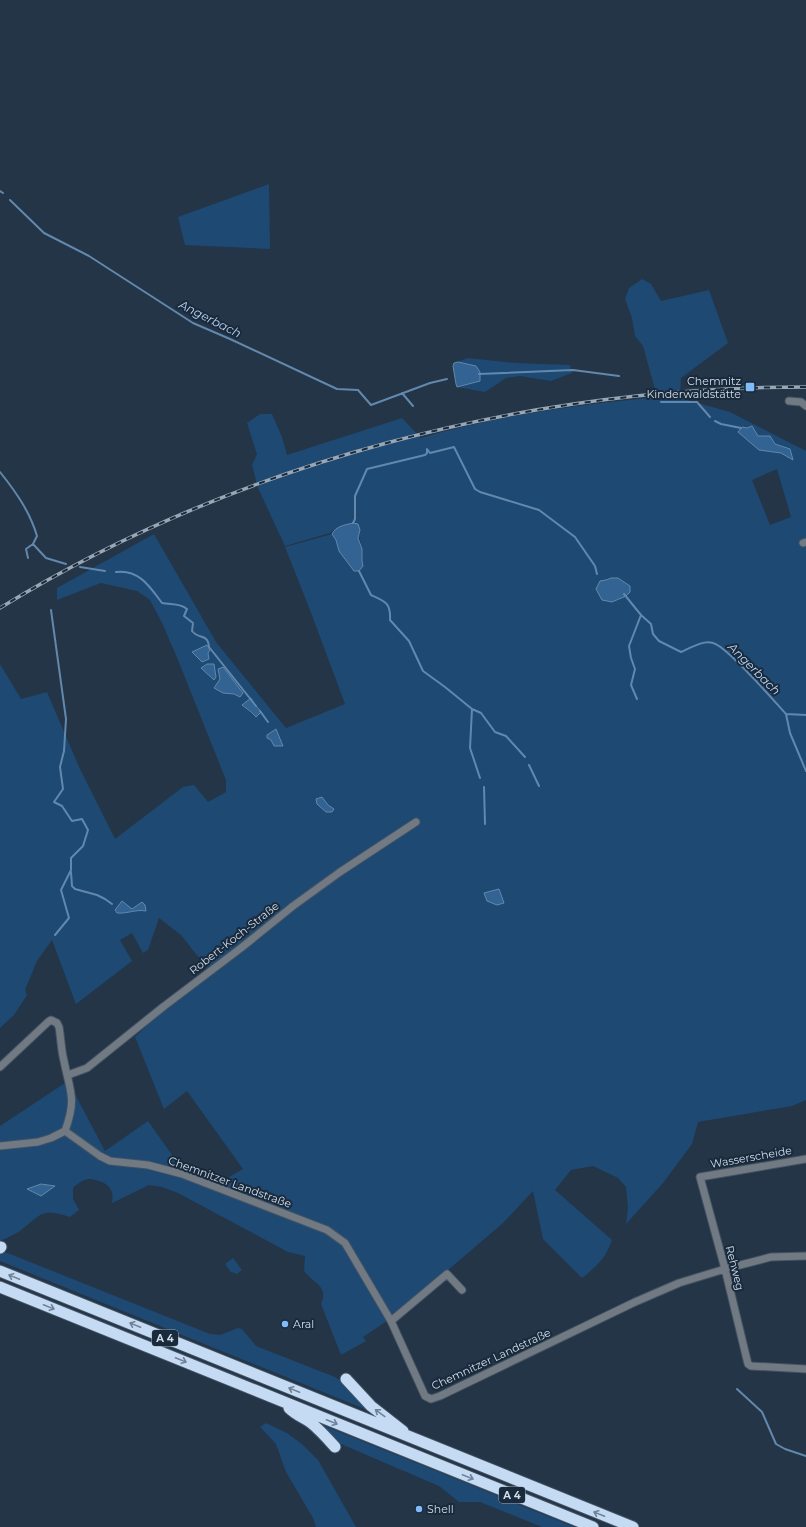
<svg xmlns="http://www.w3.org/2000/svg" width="806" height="1527" viewBox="0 0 806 1527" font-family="Montserrat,sans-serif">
	<rect width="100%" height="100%" fill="#233547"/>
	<path fill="#1e4973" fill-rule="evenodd" d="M269 184 270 249 185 245 178 217Z
		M642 279 651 284 661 301 709 290 728 343 681 378 680 398 730 412 806 451V1100L792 1106 698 1122 692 1144 663 1183 626 1224 628 1208 626 1187 618 1178 593 1166 571 1170 555 1190 612 1240C606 1258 597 1266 582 1278L543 1239 533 1191 503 1223 454 1265 393 1317 363 1337 366 1341 341 1355 321 1304C329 1286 314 1284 304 1271L305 1256 288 1252 178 1193 162 1187 149 1185 112 1203C114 1192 111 1185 99 1181 96 1180 92 1179 90 1179 83 1179 77 1184 73 1188V1199L79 1210 70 1217C40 1208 42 1214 20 1231 14 1235 6 1238 0 1241V1126L65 1083 76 1096 105 1151 148 1121 177 1162 222 1181 243 1169 187 1091 164 1109 135 1037 207 968 181 935 159 918 148 950 143 953 132 933 120 940 132 961 76 1004 52 940 37 961 25 990 27 995 14 1015 0 1028V664L21 699 47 692 80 769 115 839 183 787 194 785 208 802 226 792V780L178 660 163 625 150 600 137 591 101 583 57 600V588L154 534 216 642 286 728 345 704 310 610 285 547 332 534 336 540 339 551 363 565C361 560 363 555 362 549 361 540 358 539 360 530H334L330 533 285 546 258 488 252 465 257 454 247 423 260 414H272L282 437 287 455 402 418 421 438C497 415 578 405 657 397L643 346 635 336 632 318 625 299 629 288ZM742 427C749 428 753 433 759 437 767 441 775 444 784 447L792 460 782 453 759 450ZM777 469 791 517 770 525 752 480ZM611 578H618L630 586 626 596 612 602 600 581 606 580ZM223 667 243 693 240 696 234 694 223 693 214 688 220 679ZM251 698 253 703 255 717 242 705ZM322 797 332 812H326L317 804Z
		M468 358 516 363 570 365 572 373 551 381 520 376 506 378 485 392 457 387 480 381V372L476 366 458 362 454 363Z
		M0 1250 210 1334 220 1335 238 1328 242 1329 256 1346 335 1377 344 1383 377 1414 0 1261Z
		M233 1258 242 1270 237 1274 231 1272 225 1264Z
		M266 1423 287 1433 303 1445 318 1460 356 1527H316L313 1518 286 1472 276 1444 260 1427Z
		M320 1425H322L574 1527H542L480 1502H459L439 1486 341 1444 335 1441Z"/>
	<path fill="#326393" stroke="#6288ad" d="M458 362 476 366 480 372V381L457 387 456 384 453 366 454 363Z
		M752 426 758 436H770L775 444 790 449 793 460 781 453 759 450 738 432 742 427 747 428Z
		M353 523 358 524 360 530 358 538 362 549V561L363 566 359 571H354L339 551 336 540 332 534C336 526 345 525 353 523Z
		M611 578H618L630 586V592L626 596 612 602 602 600 596 589 600 581 606 580Z
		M207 645 210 650 208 653 209 659 202 662 192 652Z
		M207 664H214L216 677 214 680 201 668Z
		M223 667 243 693 240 697 234 694 223 693 214 688 220 679 218 669Z
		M251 698C253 704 258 707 261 712L256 717 251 712 242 705Z
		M276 729 283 746H274L271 740 267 738V735Z
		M322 797 328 805 334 809 332 812H326L317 804 316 799Z
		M499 889 504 903 497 905 487 901 484 893Z
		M122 901 132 909 142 902 145 905 146 911C136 909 127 914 117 913L115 910Z
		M41 1184 55 1186 41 1196 27 1189Z"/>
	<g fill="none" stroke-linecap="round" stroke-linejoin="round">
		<path stroke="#6288ad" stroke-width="2" d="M0 191 3 193
			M10 200 44 233 89 256 193 323 230 339 337 389 358 390 371 405 430 383 447 379
			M479 374 573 370 619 376
			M402 393 413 406
			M661 402H697L710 417
			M715 421 721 424 741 428
			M0 472C16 492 30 512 37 536L33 544 26 549 28 558
			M353 523 355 519V496L367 469 425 455 427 453V449L430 453 454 447 475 489 480 492 539 510 575 537 595 566 597 574
			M33 544 46 558 66 564
			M80 567 105 571
			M359 571 371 595C385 601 391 603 390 620L409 641 423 671 445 687 472 709 470 748 480 778
			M116 572C139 569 150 587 162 603 171 605 180 603 187 609L184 616 193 623 192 631C199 640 208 633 209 647L256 706
			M624 594 641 615 651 624 653 634 659 641 681 652C690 648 703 640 713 643 727 646 774 701 786 714L806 715
			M51 610 66 719 64 751 60 767 63 789 54 802 62 806 72 821 82 819 88 830 83 846 71 858V870L61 890 69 918 55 935
			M637 699 631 685 635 669 631 658 629 646 641 615
			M472 709 481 713 495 732 506 736 525 757
			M260 711 268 722
			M786 714 790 733 806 771
			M529 765 539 786
			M484 787 485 824
			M71 872 72 886 75 889 97 895 105 899 112 904
			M737 1389 762 1412 776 1444 785 1449 806 1456"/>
		<defs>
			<path id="minor" d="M789 401 801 402 806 406
				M803 543 806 542
				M0 1067 48 1022 51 1020 57 1023 59 1027C61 1038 61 1050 64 1061 70 1092 77 1098 65 1131
				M68 1075 87 1068 163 1007 241 948 293 906 340 872 416 822
				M0 1146 38 1142 51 1138 65 1131 100 1156 110 1161 148 1165 182 1174 327 1230 345 1243 391 1321 425 1396 431 1399 440 1396 635 1302 679 1283 725 1269 771 1257 806 1256
				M806 1159 700 1177 725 1269 748 1364 751 1366 806 1369
				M391 1321 447 1274 462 1290"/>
			<path id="highway" d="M0 1248 1 1247
				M0 1271 633 1527
				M0 1287 593 1527
				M346 1379 371 1406 403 1431
				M289 1408C295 1414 302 1417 310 1422 319 1429 327 1438 335 1447"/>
		</defs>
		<use href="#minor" stroke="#435364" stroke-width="9"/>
		<use href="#highway" stroke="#435364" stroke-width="13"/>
		<use href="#minor" stroke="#717a83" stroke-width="7"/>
		<use href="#highway" stroke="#c5dbf3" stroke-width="11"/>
		<defs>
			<path id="rail" d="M0 608C238 462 527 387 806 387"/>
		</defs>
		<use href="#rail" stroke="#99a6b4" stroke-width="3.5"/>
		<use href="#rail" stroke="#192a3d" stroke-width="2" stroke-dasharray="6" stroke-linecap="butt"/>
	</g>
	<defs><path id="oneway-shaft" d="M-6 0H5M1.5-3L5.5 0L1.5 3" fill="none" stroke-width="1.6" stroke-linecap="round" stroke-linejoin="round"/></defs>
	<g stroke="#6f8298">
		<use href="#oneway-shaft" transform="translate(14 1277) rotate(-158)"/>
		<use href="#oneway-shaft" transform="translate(49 1307) rotate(22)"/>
		<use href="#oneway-shaft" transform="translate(135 1325) rotate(-158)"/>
		<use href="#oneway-shaft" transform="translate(181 1360) rotate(22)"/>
		<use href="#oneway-shaft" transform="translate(294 1390) rotate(-158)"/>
		<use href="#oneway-shaft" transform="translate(380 1413) rotate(-144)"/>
		<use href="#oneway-shaft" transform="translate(332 1422) rotate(22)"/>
		<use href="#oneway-shaft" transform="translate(468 1477) rotate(22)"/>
		<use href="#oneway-shaft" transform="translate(599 1514) rotate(-158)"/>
	</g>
	<g fill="#81bcfa" stroke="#192a3d" stroke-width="1.5">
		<rect x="745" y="382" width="10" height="10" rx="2"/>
		<circle cx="285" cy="1324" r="4"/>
		<circle cx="419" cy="1509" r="4"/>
	</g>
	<g text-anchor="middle" stroke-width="4" stroke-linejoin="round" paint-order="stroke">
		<g fill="#192a3d" stroke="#9ba8b6" stroke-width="1">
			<rect x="152" y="1330" width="26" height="16" rx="3"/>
			<rect x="499" y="1487" width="26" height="16" rx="3"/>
		</g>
		<g font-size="10" font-weight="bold" fill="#d3deea">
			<text x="165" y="1342">A 4</text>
			<text x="512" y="1499">A 4</text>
		</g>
		<g font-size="11" fill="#d3deea" stroke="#192a3d" text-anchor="start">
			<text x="741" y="385" text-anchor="end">Chemnitz<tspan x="741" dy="13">Kinderwaldstätte</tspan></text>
			<text x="293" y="1328">Aral</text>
			<text x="427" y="1513">Shell</text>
		</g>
		<g font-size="11" fill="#d3deea" stroke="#192a3d">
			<text transform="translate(234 938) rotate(-38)" y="4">Robert-Koch-Straße</text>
			<text transform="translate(751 1157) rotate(-10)" y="4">Wasserscheide</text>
			<text transform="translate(230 1182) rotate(20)" y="4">Chemnitzer Landstraße</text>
			<text transform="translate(735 1268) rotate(76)" y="4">Rehweg</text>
			<text transform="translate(491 1359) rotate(-25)" y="4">Chemnitzer Landstraße</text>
		</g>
		<g font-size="12" font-style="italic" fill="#bbd6f3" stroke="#192a3d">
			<text transform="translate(210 319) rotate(27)" y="4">Angerbach</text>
			<text transform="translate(754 669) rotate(45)" y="4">Angerbach</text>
		</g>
	</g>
</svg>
